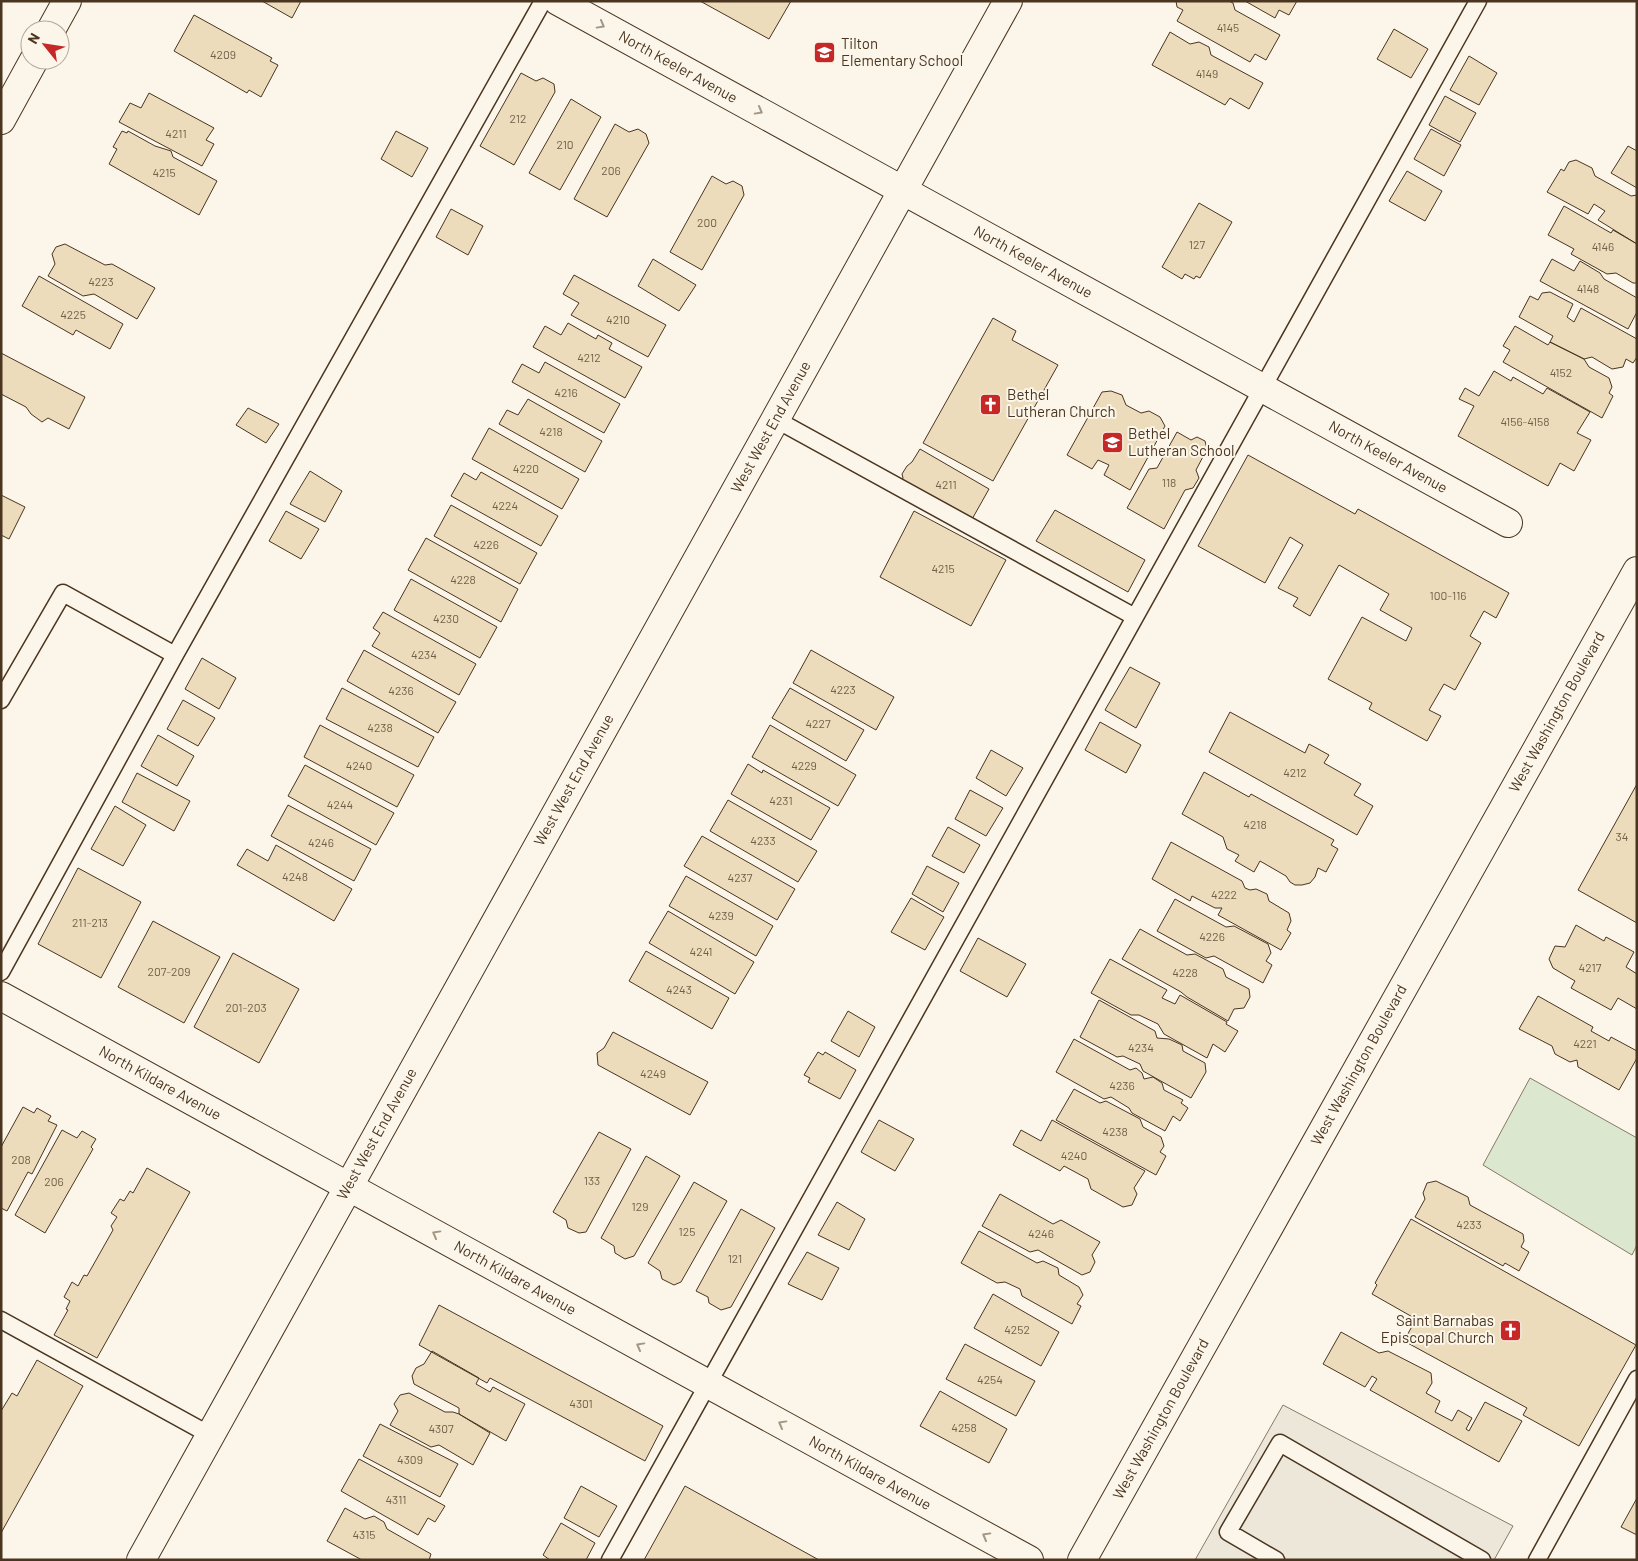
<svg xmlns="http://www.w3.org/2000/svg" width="1638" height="1561" viewBox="0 0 1638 1561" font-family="Barlow,sans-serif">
	<rect width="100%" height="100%" fill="#fbf6e9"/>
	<path fill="#dce7d0" stroke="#887966" d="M1530 1078 1637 1138V1245L1632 1255 1483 1165Z"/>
	<path fill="#ede7d9" stroke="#887966" d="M1283 1405 1513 1526 1494 1560H1195Z"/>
	<path fill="#ecdcbc" stroke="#4a3520" d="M262 1H301L292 18Z
		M700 1H791L769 39Z
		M1176 1H1229L1233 3 1235 10 1280 35 1266 60 1255 54 1250 62 1177 21 1183 10 1177 7Z
		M1245 1H1297L1289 15 1279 10 1275 18Z
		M194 15 272 58 270 61 278 65 261 97 249 90 247 93 174 51Z
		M1394 29 1428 49 1411 78 1377 59Z
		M1170 32 1190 44 1199 42 1209 47 1211 55 1263 83 1249 109 1230 98 1225 105 1152 65Z
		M1469 56 1497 73 1479 105 1450 90Z
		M521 73 536 81 543 78 554 84 555 92 514 165 480 146Z
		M149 93 214 128 206 140 214 144 202 166 119 122 130 103 141 108Z
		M1445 96 1476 113 1460 142 1429 125Z
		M571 99 601 117 560 190 529 173Z
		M615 124 629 132 638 129 646 134 649 143 607 217 574 199Z
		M1431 129 1461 145 1444 176 1414 159Z
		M122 131 127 133 128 131 155 146 171 151 173 157 217 181 199 215 109 164 117 149 113 147Z
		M396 131 428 148 412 177 381 159Z
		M1628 146 1637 151V188L1611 173Z
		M1576 160 1592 168 1595 176 1631 196 1637 195V244L1598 220 1605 211 1594 204 1588 214 1547 192 1561 169 1564 171 1569 162Z
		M1407 171 1442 191 1425 221 1389 201Z
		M712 176 726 184 733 181 742 186 744 195 702 270 670 252Z
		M1199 203 1232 222 1200 278 1196 276 1194 279 1185 274 1182 279 1162 267Z
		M1564 206 1611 233 1613 230 1637 244V283H1633L1616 273 1607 274 1571 254 1574 249 1548 235Z
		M451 209 483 226 468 255 436 237Z
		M65 244 105 265 112 264 155 288 137 319 94 294 83 296 48 276 55 264 52 254 56 247Z
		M653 259 696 285 679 311 638 286Z
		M1552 259 1574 271 1580 261 1600 273 1604 279 1637 298V312L1628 329 1540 281Z
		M574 275 666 325 648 357 571 315 579 303 563 294Z
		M39 276 123 324 110 349 76 330 73 335 22 306Z
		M1550 292 1573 304 1567 317 1574 322 1581 308 1637 339V357L1633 363 1626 359 1623 367 1612 369 1592 357 1584 359 1550 342 1553 336 1519 317 1530 296 1538 300 1542 293Z
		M993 318 1016 331 1012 340 1058 365 993 481 923 443Z
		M568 323 596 339 598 335 612 343 609 349 642 367 625 398 533 347 545 326 561 335Z
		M1515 326 1548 345 1550 342 1584 359 1589 367 1609 378 1612 387 1609 393 1613 396 1602 418 1503 362 1510 350 1503 346Z
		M1 353 85 397 69 429 48 418 42 422 31 414 26 407 1 394Z
		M545 362 620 404 604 433 512 382 522 364 539 373Z
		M1494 371 1511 381 1513 377 1543 394 1547 388 1590 412 1577 433 1591 440 1574 471 1560 463 1548 486 1458 436 1474 406 1459 399 1465 388 1479 396Z
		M1111 391 1122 395 1126 405 1141 413 1149 411 1160 417 1165 426 1130 490 1104 475 1109 465 1098 460 1092 469 1067 455 1102 392Z
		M528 399 602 441 585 472 499 424 507 410 518 415Z
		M248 408 279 424 266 443 236 425Z
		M489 428 579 479 562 509 472 459Z
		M1177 432 1191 440 1197 437 1205 441 1207 449 1196 470 1199 478 1193 488 1185 490 1164 529 1127 508 1149 469 1157 468Z
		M920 449 989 489 971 521 902 481 903 478 902 474 907 466 912 462Z
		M1248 455 1355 514 1358 509 1509 593 1496 618 1484 611 1470 636 1481 643 1455 690 1444 684 1429 710 1441 716 1427 741 1369 709 1372 703 1328 679 1362 617 1406 641 1412 628 1380 610 1389 594 1339 565 1310 616 1293 606 1298 598 1278 588 1303 545 1290 537 1265 583 1198 546Z
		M310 471 342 491 325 522 290 504Z
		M481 472 558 516 541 546 451 496 464 473 476 480Z
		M1 495 25 507 9 539 1 535Z
		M451 505 537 553 520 584 434 536Z
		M1055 510 1145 560 1128 592 1036 541Z
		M286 511 319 529 301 559 269 541Z
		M914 511 1006 560 971 626 880 577Z
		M426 538 518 589 501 622 408 570Z
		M411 579 497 627 480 658 394 610Z
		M383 612 476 664 459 695 372 646 380 633 373 628Z
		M364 650 456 702 438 733 347 681Z
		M811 650 894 697 876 730 793 683Z
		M202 658 236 678 219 709 185 689Z
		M1130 667 1160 683 1136 728 1105 710Z
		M342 688 434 737 418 767 326 719Z
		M790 688 864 730 846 761 772 718Z
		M183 700 215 718 198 746 167 729Z
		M1230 712 1305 753 1309 744 1329 755 1324 763 1361 784 1354 795 1373 806 1357 835 1209 752Z
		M1100 722 1141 745 1126 773 1085 750Z
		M320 725 414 775 397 807 304 757Z
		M770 725 856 775 838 806 752 757Z
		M158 735 194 756 177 786 141 766Z
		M991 750 1023 768 1006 796 976 778Z
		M748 764 762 773 763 770 830 808 811 840 731 794Z
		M305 765 394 813 376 845 288 796Z
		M1204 772 1249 797 1251 794 1334 840 1331 845 1338 849 1326 872 1318 868 1315 877 1310 883 1302 885H1295L1290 882 1286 876 1260 861 1254 872 1235 861 1239 855 1227 849 1223 837 1182 814Z
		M137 773 190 801 174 831 122 802Z
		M1637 784V923L1578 890Z
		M970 790 1003 808 986 836 955 819Z
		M728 800 817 851 798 882 710 831Z
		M288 805 371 849 354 881 271 836Z
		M115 806 146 825 123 866 91 849Z
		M948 827 980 845 964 873 932 856Z
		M702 836 795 889 777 920 684 866Z
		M1171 842 1242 881 1245 888 1250 890 1256 889 1267 894 1269 901 1289 913 1291 921 1287 930 1291 933 1281 950 1218 915 1222 908H1215L1192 896 1190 901 1152 879Z
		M276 845 352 889 334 921 237 865 247 849 268 861Z
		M927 866 959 883 943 912 912 894Z
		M78 868 141 902 101 978 38 944Z
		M686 876 773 926 756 956 669 906Z
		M911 898 944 917 925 950 891 932Z
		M1175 899 1226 927 1234 926 1268 944 1271 953 1266 961 1272 965 1263 983 1214 956 1206 958 1157 931Z
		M668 911 754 962 735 994 649 943Z
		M153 921 220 957 184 1023 118 987Z
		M1576 925 1604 941 1606 937 1634 952 1626 967 1637 974V1009L1618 998 1611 1010 1571 988 1575 981 1553 968 1549 959 1555 946 1565 947Z
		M1140 929 1187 955 1195 954 1223 969 1226 977 1249 989 1250 997 1244 1008 1234 1009 1228 1021 1187 997 1181 992 1122 959Z
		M978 938 1026 964 1007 997 960 971Z
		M646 951 729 998 712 1029 629 981Z
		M233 953 299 989 259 1063 194 1027Z
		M1110 959 1167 990 1162 998 1175 1004 1180 995 1227 1022 1226 1024 1238 1031 1225 1052 1213 1044 1207 1058 1164 1034 1158 1024 1139 1015H1131L1091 993Z
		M1538 996 1593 1027 1591 1031 1609 1041 1611 1037 1637 1051V1058L1619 1090 1578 1067 1577 1060 1570 1062 1555 1054 1552 1046 1519 1029Z
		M1099 1000 1155 1031 1157 1038 1169 1039 1182 1045 1183 1051 1205 1063 1206 1072 1191 1098 1143 1071 1140 1064 1123 1056 1117 1057 1080 1037Z
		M848 1011 875 1027 859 1057 831 1041Z
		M613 1032 708 1082 690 1115 598 1065 597 1053 604 1048Z
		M1074 1039 1130 1070 1136 1068 1142 1073 1144 1079 1153 1077 1162 1083 1164 1090 1183 1100 1181 1103 1188 1108 1180 1121 1173 1116 1165 1131 1132 1113 1129 1108 1111 1097 1104 1099 1056 1072Z
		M818 1052 823 1055 825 1052 856 1070 840 1099 808 1082 810 1078 804 1075Z
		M1074 1089 1100 1103 1106 1101 1140 1119 1143 1127 1161 1137 1164 1146 1160 1152 1166 1156 1156 1175 1056 1120Z
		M23 1107 34 1113 37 1108 51 1116 48 1121 57 1125 32 1174 28 1172 7 1211 1 1208V1147Z
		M879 1120 914 1139 895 1171 861 1152Z
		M1052 1120 1145 1171 1134 1188 1137 1194 1132 1205 1123 1207 1091 1189 1088 1179 1064 1166 1060 1171 1013 1145 1021 1130 1041 1141Z
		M62 1130 77 1138 82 1131 96 1139 91 1147 93 1149 45 1233 15 1215Z
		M599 1132 631 1149 586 1232 579 1233 568 1228 566 1220 553 1212Z
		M646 1156 680 1176 634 1256 625 1259 615 1253 614 1246 601 1238Z
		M147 1168 190 1192 97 1358 54 1335 68 1310 66 1309 70 1301 64 1297 72 1282 78 1286 84 1275 87 1276 113 1230 111 1226 117 1217 111 1213 120 1199 124 1201 130 1191 133 1193Z
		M1436 1181 1468 1197 1470 1205 1523 1234 1524 1241 1521 1247 1529 1252 1519 1271 1505 1263 1503 1266 1415 1217 1425 1199 1423 1193 1427 1183Z
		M694 1182 727 1201 681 1282 674 1285 662 1279 660 1271 648 1263Z
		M1000 1194 1053 1224 1061 1220 1100 1242 1092 1255 1095 1262 1090 1272 1082 1275 1038 1250 1030 1252 982 1226Z
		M837 1202 865 1219 849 1250 818 1235Z
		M741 1209 775 1228 731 1307 721 1310 709 1303 708 1297 696 1291Z
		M1411 1219 1636 1345 1579 1446 1523 1415 1527 1408 1404 1341 1416 1319 1372 1294 1377 1285 1375 1283Z
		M979 1231 1037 1263 1043 1261 1058 1268 1059 1275 1079 1287 1083 1295 1077 1304 1081 1306 1072 1324 1022 1296 1020 1289 1005 1282 997 1283 961 1263Z
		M807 1252 839 1268 822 1300 788 1284Z
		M993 1294 1059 1332 1041 1366 974 1328Z
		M439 1305 663 1426 645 1461 490 1378 487 1383 419 1345Z
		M1341 1332 1379 1353 1388 1351 1431 1373 1432 1383 1426 1393 1440 1401 1435 1412 1452 1421 1458 1410 1472 1418 1466 1429 1469 1431 1485 1402 1522 1421 1499 1462 1370 1390 1377 1379 1372 1376 1365 1387 1323 1364Z
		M965 1344 1035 1381 1016 1416 946 1379Z
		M432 1351 479 1378 476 1384 490 1392 493 1387 525 1404 506 1441 459 1414V1408L414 1384 412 1376 416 1368 424 1364Z
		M37 1360 83 1386 1 1533V1411L12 1393 17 1396Z
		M940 1391 1007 1429 989 1463 920 1426Z
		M409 1393 445 1412H453L459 1414 490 1433 473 1465 439 1445 431 1447 390 1425 398 1411 394 1404 400 1395Z
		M380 1424 458 1464 440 1497 363 1456Z
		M359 1459 445 1506 435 1522 428 1518 418 1535 341 1491Z
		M581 1486 617 1506 599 1537 564 1518Z
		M685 1486 819 1560H644Z
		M1637 1498V1535L1621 1527Z
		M345 1508 365 1519 374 1516 384 1522 387 1529 431 1554 429 1560H362L327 1541Z
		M561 1523 595 1543 586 1560H550L543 1555Z"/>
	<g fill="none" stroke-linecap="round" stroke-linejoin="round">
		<defs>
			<path id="service" d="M775 419 1135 617
				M1 700 63 593 175 655
				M1 972 175 655 543 1
				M1 1320 210 1435
				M610 1560 1478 1
				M1276 1560 1228 1532 1280 1443 1482 1560
				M1537 1560 1637 1379"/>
			<path id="minor" d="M558 1 1508 523
				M51 30 67 1
				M1 120 34 60
				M1 996 1029 1560
				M141 1560 1008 1"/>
			<path id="tertiary" d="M1082 1560 1637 571"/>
		</defs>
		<use href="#service" stroke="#4a3520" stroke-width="19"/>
		<use href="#minor" stroke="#4a3520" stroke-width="30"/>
		<use href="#tertiary" stroke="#4a3520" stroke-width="30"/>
		<use href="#service" stroke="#fbf6e9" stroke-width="16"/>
		<use href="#minor" stroke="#fbf6e9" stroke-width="28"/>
		<use href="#tertiary" stroke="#fbf6e9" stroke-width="28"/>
	</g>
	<defs><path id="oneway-chevron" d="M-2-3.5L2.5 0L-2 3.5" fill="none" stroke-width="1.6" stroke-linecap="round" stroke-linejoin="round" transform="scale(1.25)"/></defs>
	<g stroke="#a29684">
		<use href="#oneway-chevron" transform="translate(601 25) rotate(29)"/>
		<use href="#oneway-chevron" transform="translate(759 111) rotate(29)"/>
		<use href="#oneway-chevron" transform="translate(436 1234) rotate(-151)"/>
		<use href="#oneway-chevron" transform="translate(640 1346) rotate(-151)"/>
		<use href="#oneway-chevron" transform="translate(782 1424) rotate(-151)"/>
		<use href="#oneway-chevron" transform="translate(986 1536) rotate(-151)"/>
	</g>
	<defs>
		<symbol id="school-square" viewBox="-11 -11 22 22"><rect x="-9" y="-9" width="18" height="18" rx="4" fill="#c62828" stroke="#fbf6e9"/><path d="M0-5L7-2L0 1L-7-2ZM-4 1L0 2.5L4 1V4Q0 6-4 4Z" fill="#fff"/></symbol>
		<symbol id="church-square" viewBox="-11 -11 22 22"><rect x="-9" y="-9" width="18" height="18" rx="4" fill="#c62828" stroke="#fbf6e9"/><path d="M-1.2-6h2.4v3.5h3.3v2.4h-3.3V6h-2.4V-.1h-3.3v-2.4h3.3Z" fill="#fff"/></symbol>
	</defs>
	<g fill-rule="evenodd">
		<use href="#school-square" x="812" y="40" width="25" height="25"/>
		<use href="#church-square" x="978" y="392" width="25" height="25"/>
		<use href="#school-square" x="1100" y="430" width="25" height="25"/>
		<use href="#church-square" x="1498" y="1318" width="25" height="25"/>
	</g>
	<g text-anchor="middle" stroke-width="4" stroke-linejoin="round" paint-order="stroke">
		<g font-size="12" fill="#725f47">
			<text x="1228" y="32">4145</text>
			<text x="223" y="59">4209</text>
			<text x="1207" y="78">4149</text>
			<text x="518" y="123">212</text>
			<text x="176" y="138">4211</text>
			<text x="565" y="149">210</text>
			<text x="611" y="175">206</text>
			<text x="164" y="177">4215</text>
			<text x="707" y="227">200</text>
			<text x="1197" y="249">127</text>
			<text x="1603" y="251">4146</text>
			<text x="101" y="286">4223</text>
			<text x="1588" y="293">4148</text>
			<text x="73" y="319">4225</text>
			<text x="618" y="324">4210</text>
			<text x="589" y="362">4212</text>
			<text x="1561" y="377">4152</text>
			<text x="566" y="397">4216</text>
			<text x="1525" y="426">4156-4158</text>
			<text x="551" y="436">4218</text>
			<text x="526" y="473">4220</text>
			<text x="1169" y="487">118</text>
			<text x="946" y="489">4211</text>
			<text x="505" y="510">4224</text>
			<text x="486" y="549">4226</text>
			<text x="943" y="573">4215</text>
			<text x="463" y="584">4228</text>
			<text x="1448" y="600">100-116</text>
			<text x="446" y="623">4230</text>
			<text x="424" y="659">4234</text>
			<text x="843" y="694">4223</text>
			<text x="401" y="695">4236</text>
			<text x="818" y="728">4227</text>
			<text x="380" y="732">4238</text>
			<text x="359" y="770">4240</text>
			<text x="804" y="770">4229</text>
			<text x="1295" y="777">4212</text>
			<text x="781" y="805">4231</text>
			<text x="340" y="809">4244</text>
			<text x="1255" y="829">4218</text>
			<text x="1622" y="841">34</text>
			<text x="763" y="845">4233</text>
			<text x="321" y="847">4246</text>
			<text x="295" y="881">4248</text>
			<text x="740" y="882">4237</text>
			<text x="1224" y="899">4222</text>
			<text x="721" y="920">4239</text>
			<text x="90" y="927">211-213</text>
			<text x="1212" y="941">4226</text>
			<text x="701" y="956">4241</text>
			<text x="1590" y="972">4217</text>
			<text x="169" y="976">207-209</text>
			<text x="1185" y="977">4228</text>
			<text x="679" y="994">4243</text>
			<text x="246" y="1012">201-203</text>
			<text x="1585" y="1048">4221</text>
			<text x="1141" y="1052">4234</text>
			<text x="653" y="1078">4249</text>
			<text x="1122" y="1090">4236</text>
			<text x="1115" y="1136">4238</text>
			<text x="1074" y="1160">4240</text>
			<text x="21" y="1164">208</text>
			<text x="592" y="1185">133</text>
			<text x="54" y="1186">206</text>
			<text x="640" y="1211">129</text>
			<text x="1469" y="1229">4233</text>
			<text x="687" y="1236">125</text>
			<text x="1041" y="1238">4246</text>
			<text x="735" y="1263">121</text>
			<text x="1017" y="1334">4252</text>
			<text x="990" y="1384">4254</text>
			<text x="581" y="1408">4301</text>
			<text x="964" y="1432">4258</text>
			<text x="441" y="1433">4307</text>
			<text x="410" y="1464">4309</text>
			<text x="396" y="1504">4311</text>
			<text x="364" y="1539">4315</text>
		</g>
		<g font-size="15" fill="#4a3520" stroke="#fbf6e9" text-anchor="start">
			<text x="841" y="49">Tilton<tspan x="841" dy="17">Elementary School</tspan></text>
			<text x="1007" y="400">Bethel<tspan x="1007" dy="17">Lutheran Church</tspan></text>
			<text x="1128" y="439">Bethel<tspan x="1128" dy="17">Lutheran School</tspan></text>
			<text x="1494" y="1326" text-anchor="end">Saint Barnabas<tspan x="1494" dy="17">Episcopal Church</tspan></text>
		</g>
		<g font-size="15" fill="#4a3520" stroke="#fbf6e9">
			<text transform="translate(678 67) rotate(29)" y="5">North Keeler Avenue</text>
			<text transform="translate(1033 262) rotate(29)" y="5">North Keeler Avenue</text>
			<text transform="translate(771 427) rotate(-61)" y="5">West West End Avenue</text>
			<text transform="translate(1388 457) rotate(29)" y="5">North Keeler Avenue</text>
			<text transform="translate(1557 712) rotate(-61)" y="5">West Washington Boulevard</text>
			<text transform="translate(574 780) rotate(-61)" y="5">West West End Avenue</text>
			<text transform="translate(1359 1065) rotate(-61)" y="5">West Washington Boulevard</text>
			<text transform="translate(160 1083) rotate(29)" y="5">North Kildare Avenue</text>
			<text transform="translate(377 1134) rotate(-61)" y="5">West West End Avenue</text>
			<text transform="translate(515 1278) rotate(29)" y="5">North Kildare Avenue</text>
			<text transform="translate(1161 1419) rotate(-61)" y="5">West Washington Boulevard</text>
			<text transform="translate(870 1473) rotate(29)" y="5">North Kildare Avenue</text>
		</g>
	</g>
	<rect width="1638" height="1561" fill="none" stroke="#4a3520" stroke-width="5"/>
	<g transform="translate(45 45) rotate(300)"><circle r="24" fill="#fbf6e9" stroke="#b4a999"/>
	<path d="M0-4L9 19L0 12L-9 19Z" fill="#c62828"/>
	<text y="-8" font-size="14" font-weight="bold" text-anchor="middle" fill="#4a3520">N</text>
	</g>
</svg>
